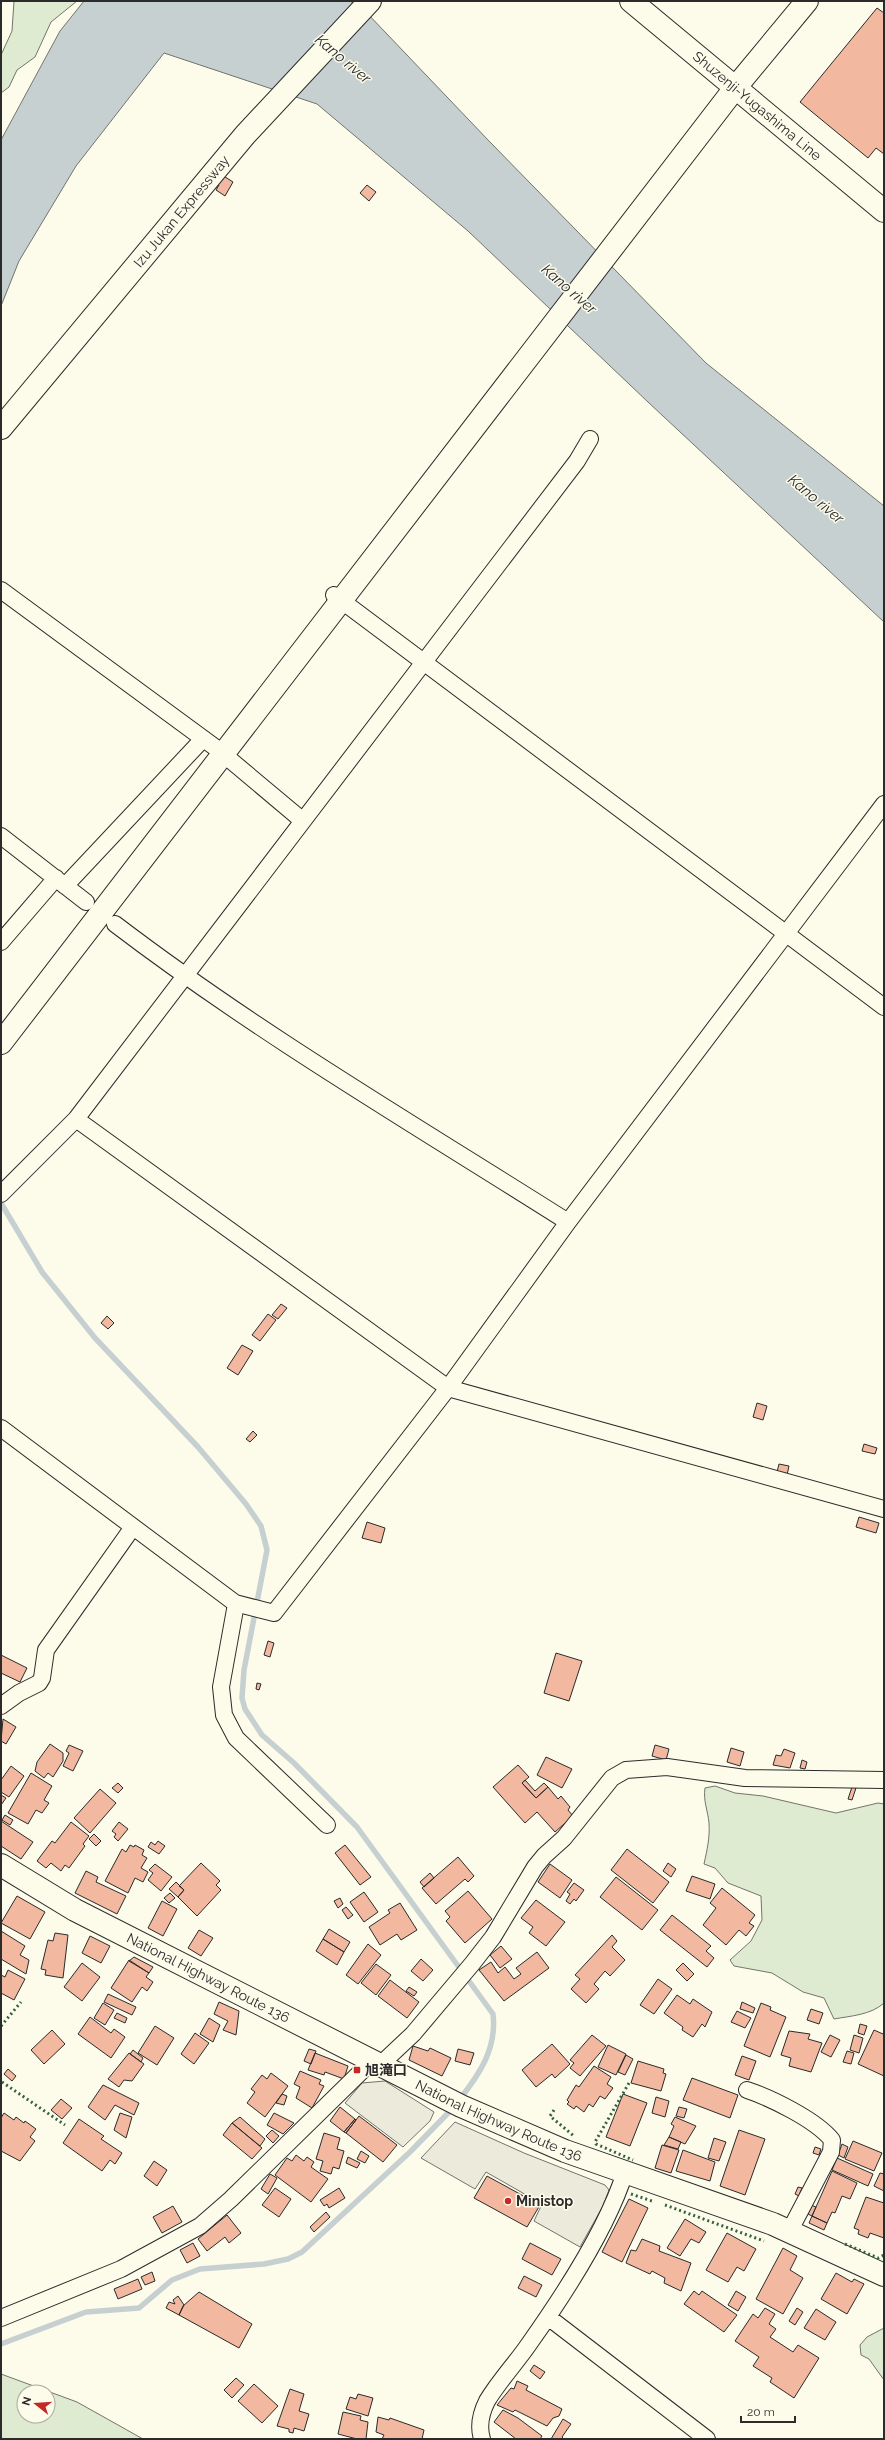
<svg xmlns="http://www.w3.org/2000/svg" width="885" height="2440" viewBox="0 0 885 2440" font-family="Raleway,'Noto Sans JP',sans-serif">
	<rect width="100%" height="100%" fill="#fdfbea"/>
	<path fill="#deebd1" stroke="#74746e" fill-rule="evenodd" d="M14 1H77L51 22 35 57 17 70 9 87 1 93V55L12 31Z
		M715 1786 735 1793 763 1796 836 1813 878 1803 884 1804V2003C871 2015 850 2016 834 2019L824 1998 803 1992 772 1973 734 1966 730 1960 751 1941 762 1920 761 1896 728 1883 715 1868 704 1864C707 1850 710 1838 709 1823 708 1811 703 1801 705 1788Z
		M884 2328V2380L869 2359 861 2355 860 2345 867 2337Z
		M1 2374 77 2402 143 2439H1ZM24 2392H48V2416H24Z"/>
	<path fill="#eceadb" stroke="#74746e" d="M385 2081 434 2112 430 2121 403 2147 345 2103 362 2083Z
		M455 2122 524 2153 605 2185 609 2190 603 2206 580 2247 534 2221 542 2204 486 2172 475 2189 421 2158Z"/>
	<path fill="#c7d0d0" stroke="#74746e" d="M84 1H350L365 11 489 141 706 363 884 506V622L649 403 468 231 317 104 164 53 76 166 19 261 1 306V140L60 31Z"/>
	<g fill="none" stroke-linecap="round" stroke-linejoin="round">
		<path stroke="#c7d0d0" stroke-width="5.5" d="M1 1203 42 1272 95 1338 198 1447 246 1504 261 1526 267 1550 244 1670 242 1698 245 1709 262 1735 294 1763 357 1827 493 2014C497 2048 480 2074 459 2100
			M1 2344 86 2312 139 2308 172 2280 200 2269 264 2264 288 2259 302 2252 410 2152 453 2108"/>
	</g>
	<path fill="#f2b8a0" stroke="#2b2b2b" d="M877 8 884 13V154L876 148 868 158 800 102Z
		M219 173 233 182 225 196 216 190 219 185 214 182Z
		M367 185 376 192 369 201 360 193Z
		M281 1304 287 1308 278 1319 272 1315Z
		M268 1314 276 1320 260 1341 252 1335Z
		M107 1316 114 1323 108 1329 101 1323Z
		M242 1345 253 1351 238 1375 227 1368Z
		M757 1403 767 1406 763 1420 753 1417Z
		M253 1431 257 1435 250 1442 246 1439Z
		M864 1444 877 1448 875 1454 862 1451Z
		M779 1464 789 1466 787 1475 777 1472Z
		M859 1517 879 1523 876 1533 856 1527Z
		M367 1522 385 1528 381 1543 362 1538Z
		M268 1641 274 1643 270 1657 264 1655Z
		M556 1653 582 1661 569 1701 544 1693Z
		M1 1655 27 1668 20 1682 1 1673Z
		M257 1683 261 1684 259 1690 256 1689Z
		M3 1719 16 1727 6 1744 1 1741Z
		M50 1744 63 1753V1761L53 1777 48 1773 44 1778 35 1771 37 1762Z
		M69 1745 83 1751 73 1771 63 1766 69 1753 66 1751Z
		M655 1745 669 1749 666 1760 652 1756Z
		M731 1748 744 1752 740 1766 727 1762Z
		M784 1749 795 1753 790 1768 773 1765 776 1755 781 1756Z
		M546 1757 572 1769 562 1788 537 1775Z
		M802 1760 807 1762 805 1769 800 1768Z
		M518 1765 529 1777 522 1783 536 1798 548 1787 558 1799 561 1796 570 1807 568 1810 573 1816 555 1832 537 1812 525 1823 493 1787Z
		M11 1766 24 1776 9 1797 1 1792V1780Z
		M31 1773 52 1786 44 1800 49 1803 42 1813 36 1810 28 1824 8 1813Z
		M525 1780 535 1791 544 1783 548 1787 536 1798 522 1783Z
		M118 1783 123 1788 118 1793 112 1788Z
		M852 1787 856 1788 852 1800 848 1799Z
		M100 1789 116 1803 90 1833 74 1818Z
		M1 1795 6 1798 1 1805Z
		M5 1815 13 1820 10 1825 2 1820Z
		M1 1821 33 1842 21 1859 1 1846Z
		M71 1822 89 1836 83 1844 85 1846 69 1868 65 1865 61 1871 51 1863 46 1868 37 1861 52 1841 55 1843Z
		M119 1822 128 1829 118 1841 114 1837 116 1834 112 1831Z
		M94 1834 101 1841 96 1846 89 1839Z
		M158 1841 165 1846 159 1854 148 1847 151 1842 155 1845Z
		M130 1845 134 1847 135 1845 144 1850 142 1855 147 1858 141 1868 148 1872 143 1882 135 1878 128 1893 105 1881 122 1849 126 1852Z
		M345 1845 371 1877 360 1885 335 1853Z
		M627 1849 669 1882 653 1903 611 1870Z
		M458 1857 474 1876 468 1882 465 1879 436 1904 422 1888Z
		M201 1863 220 1881 216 1885 221 1890 197 1916 178 1897 184 1890 179 1886Z
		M668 1863 676 1869 671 1877 663 1871Z
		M155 1864 172 1877 161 1891 148 1880 153 1873 149 1870Z
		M550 1864 572 1880 560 1898 538 1882Z
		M86 1871 98 1877 96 1882 126 1896 117 1914 75 1893Z
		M430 1873 434 1878 424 1887 420 1882Z
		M692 1876 715 1884 710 1899 686 1891Z
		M616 1877 658 1910 642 1930 600 1897Z
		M176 1882 184 1890 178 1897 169 1889Z
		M574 1883 584 1890 576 1901 574 1899 570 1904 566 1901 570 1894 567 1892Z
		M722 1888 755 1915 749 1923 754 1926 746 1936 739 1930 726 1945 703 1925 716 1908 710 1903Z
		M468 1891 492 1919 465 1943 446 1921 450 1917 445 1911Z
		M364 1892 378 1912 364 1922 350 1902Z
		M170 1893 175 1898 169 1903 164 1898Z
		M17 1896 45 1912 30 1939 1 1923Z
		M340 1898 343 1904 338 1908 334 1901Z
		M536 1900 565 1922 546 1946 529 1933 533 1927 521 1918Z
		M162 1901 177 1909 163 1936 148 1928Z
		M400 1903 417 1930 401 1940 397 1934 380 1945 369 1927 390 1913 388 1910Z
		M346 1907 353 1915 348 1919 342 1910Z
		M672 1915 711 1946 706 1951 714 1958 707 1967 660 1930Z
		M329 1929 350 1942 344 1952 323 1939Z
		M199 1930 213 1938 201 1956 188 1948Z
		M1 1931 25 1946 20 1955 29 1960 26 1974 1 1959Z
		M55 1933 68 1935 63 1978 45 1975 46 1970 41 1969 48 1940 53 1941Z
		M612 1935 617 1941 612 1947 625 1960 610 1976 605 1971 594 1984 599 1989 586 2003 571 1989 580 1979 575 1975Z
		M90 1936 110 1946 101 1963 82 1953Z
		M323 1939 344 1952 337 1965 316 1951Z
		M368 1944 381 1955 358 1984 346 1975Z
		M501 1946 512 1959 500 1968 490 1955Z
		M537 1952 549 1968 504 2001 479 1970 491 1962 498 1973 505 1967 514 1979 521 1974 516 1968Z
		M134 1957 153 1967 149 1973 129 1961Z
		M421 1959 433 1970 423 1981 411 1971Z
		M129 1960 149 1973 146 1977 153 1982 147 1991 142 1987 132 2002 111 1988Z
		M82 1963 100 1977 82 2001 64 1987Z
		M683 1963 694 1974 687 1981 676 1970Z
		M376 1964 391 1975 376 1995 361 1983Z
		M8 1970 25 1979 14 2000 1 1993V1975L5 1977Z
		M658 1979 672 1989 654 2014 640 2005Z
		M390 1980 419 2002 407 2018 378 1996Z
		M409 1987 417 1992 414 1996 406 1991Z
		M108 1994 136 2007 132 2015 104 2002Z
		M677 1995 690 2004 693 1999 712 2012 705 2027 702 2024 693 2037 682 2030 683 2027 664 2013Z
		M219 2002 239 2011 236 2035 223 2030 228 2021 214 2014Z
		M742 2002 755 2008 753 2013 740 2009Z
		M103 2003 114 2010 105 2025 94 2018Z
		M761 2003 771 2007 770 2010 786 2017 770 2057 744 2046Z
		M811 2009 823 2013 819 2024 807 2020Z
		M737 2011 751 2018 745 2028 731 2022Z
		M117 2013 127 2018 125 2023 114 2018Z
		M90 2017 111 2033 114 2029 125 2037 111 2058 78 2034Z
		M209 2018 220 2025 213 2042 200 2034Z
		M860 2024 867 2026 864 2035 858 2033Z
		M155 2026 174 2038 157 2065 138 2053Z
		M52 2030 65 2044 44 2064 31 2050Z
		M874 2030 883 2034 884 2032V2076L858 2064Z
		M789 2031 810 2034 808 2039 822 2043 811 2072 789 2066 791 2058 781 2055Z
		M195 2033 209 2043 194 2064 181 2054Z
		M592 2035 606 2046 580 2076 570 2068 574 2063 570 2060Z
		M830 2035 840 2040 831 2057 821 2052Z
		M854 2035 863 2038 859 2053 850 2050Z
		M552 2044 570 2064 555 2078 552 2074 536 2087 522 2070Z
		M608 2045 626 2054 616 2075 598 2067Z
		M413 2046 428 2051 430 2048 451 2058 442 2076 409 2060Z
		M309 2049 316 2051 311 2064 304 2061Z
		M458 2049 474 2053 470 2065 455 2061Z
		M133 2050 143 2058 141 2062 130 2054Z
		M847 2051 854 2053 851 2064 843 2062Z
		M129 2053 144 2064 132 2081 124 2080 119 2087 108 2079Z
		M315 2053 348 2066 344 2079 325 2072 324 2075 308 2070Z
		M626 2055 633 2059 625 2075 618 2072Z
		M742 2056 756 2061 749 2080 735 2075Z
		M638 2061 664 2069 663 2073 666 2074 661 2091 631 2083Z
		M594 2066 611 2077 607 2084 613 2088 605 2099 600 2096 593 2107 589 2104 584 2112 576 2106 574 2109 567 2104 569 2102 567 2100 576 2085 579 2087Z
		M8 2069 16 2076 12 2081 4 2074Z
		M300 2071 321 2080 319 2084 324 2086 312 2108 296 2098 300 2087 294 2084Z
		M271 2073 288 2086 265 2117 247 2103 255 2092 251 2089 262 2075 267 2079Z
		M692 2078 738 2095 730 2118 683 2100Z
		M103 2085 139 2103 134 2115 115 2105 105 2120 88 2107Z
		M282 2094 287 2096 284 2105 276 2103Z
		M623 2094 647 2103 630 2146 606 2137Z
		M656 2097 669 2101 665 2117 652 2113Z
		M61 2099 72 2108 62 2119 51 2110Z
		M340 2107 355 2119 344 2132 330 2121Z
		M679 2107 687 2109 684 2118 676 2116Z
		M4 2113 14 2120 16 2117 24 2123 25 2121 36 2129 30 2137 35 2141 20 2161 1 2151V2118Z
		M120 2113 132 2117 126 2138 114 2130Z
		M274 2113 294 2123 283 2134 267 2125Z
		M359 2116 397 2145 383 2162 346 2133Z
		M240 2117 265 2139 260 2146 232 2123Z
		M675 2117 696 2126 685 2144 669 2137 674 2126 671 2124Z
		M79 2119 104 2136 101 2139 122 2153 115 2164 110 2160 102 2171 63 2143Z
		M355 2119 356 2120 346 2133 344 2132Z
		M232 2123 262 2148 252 2159 223 2135Z
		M272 2130 279 2136 273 2143 266 2136Z
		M739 2130 765 2139 745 2195 720 2186Z
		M324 2133 340 2138 337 2149 344 2151 339 2169 333 2167 331 2174 320 2171 323 2161 316 2159Z
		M669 2137 681 2142 678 2149 664 2145Z
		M714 2138 726 2142 719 2161 708 2158Z
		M853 2141 882 2153 874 2171 845 2159Z
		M842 2144 848 2147 844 2158 838 2155Z
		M662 2145 679 2150 671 2173 655 2168Z
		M815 2147 821 2149 819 2155 813 2153Z
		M683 2150 715 2162 710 2181 676 2171Z
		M361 2151 369 2156 365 2163 357 2159Z
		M296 2155 304 2161 307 2157 314 2162 311 2167 328 2179 311 2202 275 2175 287 2158 292 2161Z
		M348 2157 360 2163 357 2168 346 2163Z
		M837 2158 873 2174 868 2186 832 2170Z
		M154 2161 167 2170 157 2186 144 2176Z
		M832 2171 857 2183 850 2199 842 2196 835 2213 832 2212 827 2223 812 2216Z
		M880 2173 884 2174V2191L874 2186Z
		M270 2174 277 2178 268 2194 261 2189Z
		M487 2176 540 2205 527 2227 474 2198Z
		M798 2187 802 2188 799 2196 795 2194Z
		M275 2188 291 2199 279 2217 262 2205Z
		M339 2188 345 2198 329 2208 327 2204 324 2206 320 2200Z
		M866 2197 884 2203V2238L870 2233 868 2238 858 2234 859 2230 854 2228Z
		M629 2199 648 2208 622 2262 602 2252Z
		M811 2205 816 2207 812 2216 808 2214Z
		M173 2206 182 2222 162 2233 153 2217Z
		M326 2212 330 2217 314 2232 310 2227Z
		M227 2215 241 2233 229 2243 225 2237 207 2251 198 2239Z
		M812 2216 827 2223 824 2230 809 2223Z
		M685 2219 706 2232 699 2243 691 2239 680 2256 667 2248Z
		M727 2233 756 2249 744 2271 737 2267 728 2282 706 2270Z
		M642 2239 660 2246 659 2251 691 2263 681 2291 664 2283 665 2278 652 2271 650 2274 626 2263 631 2250 636 2251Z
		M193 2243 200 2256 187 2263 180 2250Z
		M530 2243 561 2259 552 2275 522 2259Z
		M783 2248 797 2256 790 2270 803 2278 783 2314 756 2299Z
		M152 2272 155 2281 145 2285 141 2277Z
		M836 2273 852 2282 854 2279 864 2284 847 2314 821 2299Z
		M524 2276 542 2285 536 2297 518 2288Z
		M138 2279 142 2289 118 2299 114 2289Z
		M694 2291 699 2295 702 2291 737 2315 724 2332 684 2304Z
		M736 2291 746 2297 738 2311 728 2305Z
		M199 2292 252 2324 239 2348 179 2315 183 2306Z
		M178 2296 184 2305 179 2315 166 2308 169 2302 175 2304 173 2300Z
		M765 2308 775 2314 769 2324 776 2329 770 2337 793 2352 798 2345 819 2358 794 2398 770 2382 772 2378 753 2366 759 2357 735 2341 753 2314 758 2318Z
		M797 2308 803 2312 795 2325 789 2321Z
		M816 2309 836 2322 825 2340 804 2328Z
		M534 2365 545 2372 540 2379 530 2371Z
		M236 2378 244 2385 232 2398 224 2390Z
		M517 2381 528 2386 526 2390 562 2409 559 2416 553 2418 547 2426 515 2410 513 2412 497 2405 511 2388 514 2389Z
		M254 2384 278 2406 262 2423 238 2401Z
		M290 2389 304 2394 299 2411 309 2414 304 2431 294 2428 293 2433 289 2432V2429L277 2426Z
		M358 2394 373 2398 368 2416 346 2409 350 2397 356 2399Z
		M503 2410 518 2418 542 2436 540 2439H516L494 2422Z
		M343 2412 361 2416 360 2420 368 2422 366 2439H357L338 2434Z
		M378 2417 389 2420 390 2418 424 2430 422 2439H382L384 2435 376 2432Z
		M563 2419 571 2424 562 2437 564 2439H551Z"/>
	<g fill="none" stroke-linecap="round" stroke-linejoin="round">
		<defs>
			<path id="street" d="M1 590 216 748 303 821
				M334 595 884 1007
				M1 836 86 902
				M65 886 203 739
				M115 924C258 1033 415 1125 568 1222
				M1 942 56 878
				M76 1119 448 1388 884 1509
				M1 1194 76 1119 577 461 590 439
				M1 1428 235 1603 274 1613 448 1388 568 1222 884 804
				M236 1604 221 1687 224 1715 236 1738 327 1825
				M1 1706 19 1693 39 1683 42 1678 46 1650 133 1527
				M380 2065 413 2034 472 1964 493 1937 535 1867 544 1856 564 1838 612 1778 626 1770 667 1767 745 1778 884 1780
				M747 2090C771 2098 816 2120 832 2140L831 2152 789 2232
				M548 2317 707 2439
				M1 2318 121 2269 200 2226 231 2199 372 2061
				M482 2439C478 2426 481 2413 487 2401 499 2381 516 2363 529 2344 563 2296 608 2227 625 2172"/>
			<g id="secondary">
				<path id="s1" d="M631 1 884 211"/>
				<path d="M1 1043 735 88 807 1"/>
			</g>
			<g id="highway">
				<path id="s2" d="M1 428 245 135 370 1"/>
				<path id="s3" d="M1 1865 75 1910 461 2106 565 2151 773 2224 884 2275"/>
			</g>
		</defs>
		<use href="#street" stroke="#2b2b2b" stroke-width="18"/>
		<use href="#secondary" stroke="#2b2b2b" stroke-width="24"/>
		<use href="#highway" stroke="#2b2b2b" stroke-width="24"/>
		<use href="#street" stroke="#fdfbea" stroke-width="16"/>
		<use href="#secondary" stroke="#fdfbea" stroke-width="22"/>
		<use href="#highway" stroke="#fdfbea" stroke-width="22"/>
		<path stroke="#34623c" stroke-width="3" stroke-dasharray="2 3" stroke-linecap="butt" d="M1 2026 21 2002
			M2 2082 65 2125
			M629 2083 595 2142 596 2144 633 2160
			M554 2110 550 2116 575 2137
			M631 2194 652 2201
			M665 2205 764 2241
			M845 2244 878 2258 884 2255"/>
	</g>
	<g fill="#c62828" stroke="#fdfbea" stroke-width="1.5">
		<rect x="353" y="2066" width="8" height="8" rx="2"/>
		<circle cx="508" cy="2201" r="4"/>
	</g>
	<g text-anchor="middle" stroke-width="3" stroke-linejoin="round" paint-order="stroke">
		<g font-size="14" fill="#2b2b2b" stroke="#fdfbea">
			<text dy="5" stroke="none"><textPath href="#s1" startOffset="164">Shuzenji-Yugashima Line</textPath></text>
			<text dy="5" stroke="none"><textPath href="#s2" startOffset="282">Izu Jukan Expressway</textPath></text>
			<text dy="5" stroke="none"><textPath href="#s3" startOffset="236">National Highway Route 136</textPath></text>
			<text dy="5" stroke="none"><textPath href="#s3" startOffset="560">National Highway Route 136</textPath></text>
		</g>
		<g font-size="14" font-weight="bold" fill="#2b2b2b" stroke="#fdfbea" text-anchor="start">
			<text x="365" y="2075">旭滝口</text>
			<text x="516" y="2206">Ministop</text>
		</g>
		<g font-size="15" font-style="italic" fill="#2b2b2b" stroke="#fdfbea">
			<text transform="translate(343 59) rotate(40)" y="5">Kano river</text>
			<text transform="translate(569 289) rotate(41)" y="5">Kano river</text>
			<text transform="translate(816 499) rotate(40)" y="5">Kano river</text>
		</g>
	</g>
	<rect width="885" height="2440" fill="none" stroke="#2b2b2b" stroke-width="4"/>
	<g transform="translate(36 2404) rotate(287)"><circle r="19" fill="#fdfbea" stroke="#a9a89e"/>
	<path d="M0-3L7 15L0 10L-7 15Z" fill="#c62828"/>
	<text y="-6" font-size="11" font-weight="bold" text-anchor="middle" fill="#2b2b2b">N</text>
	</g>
	<path d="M741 2416v6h54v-6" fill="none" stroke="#2b2b2b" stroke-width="2"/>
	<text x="747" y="2416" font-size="12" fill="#2b2b2b" stroke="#fdfbea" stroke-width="3" paint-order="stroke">20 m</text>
</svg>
